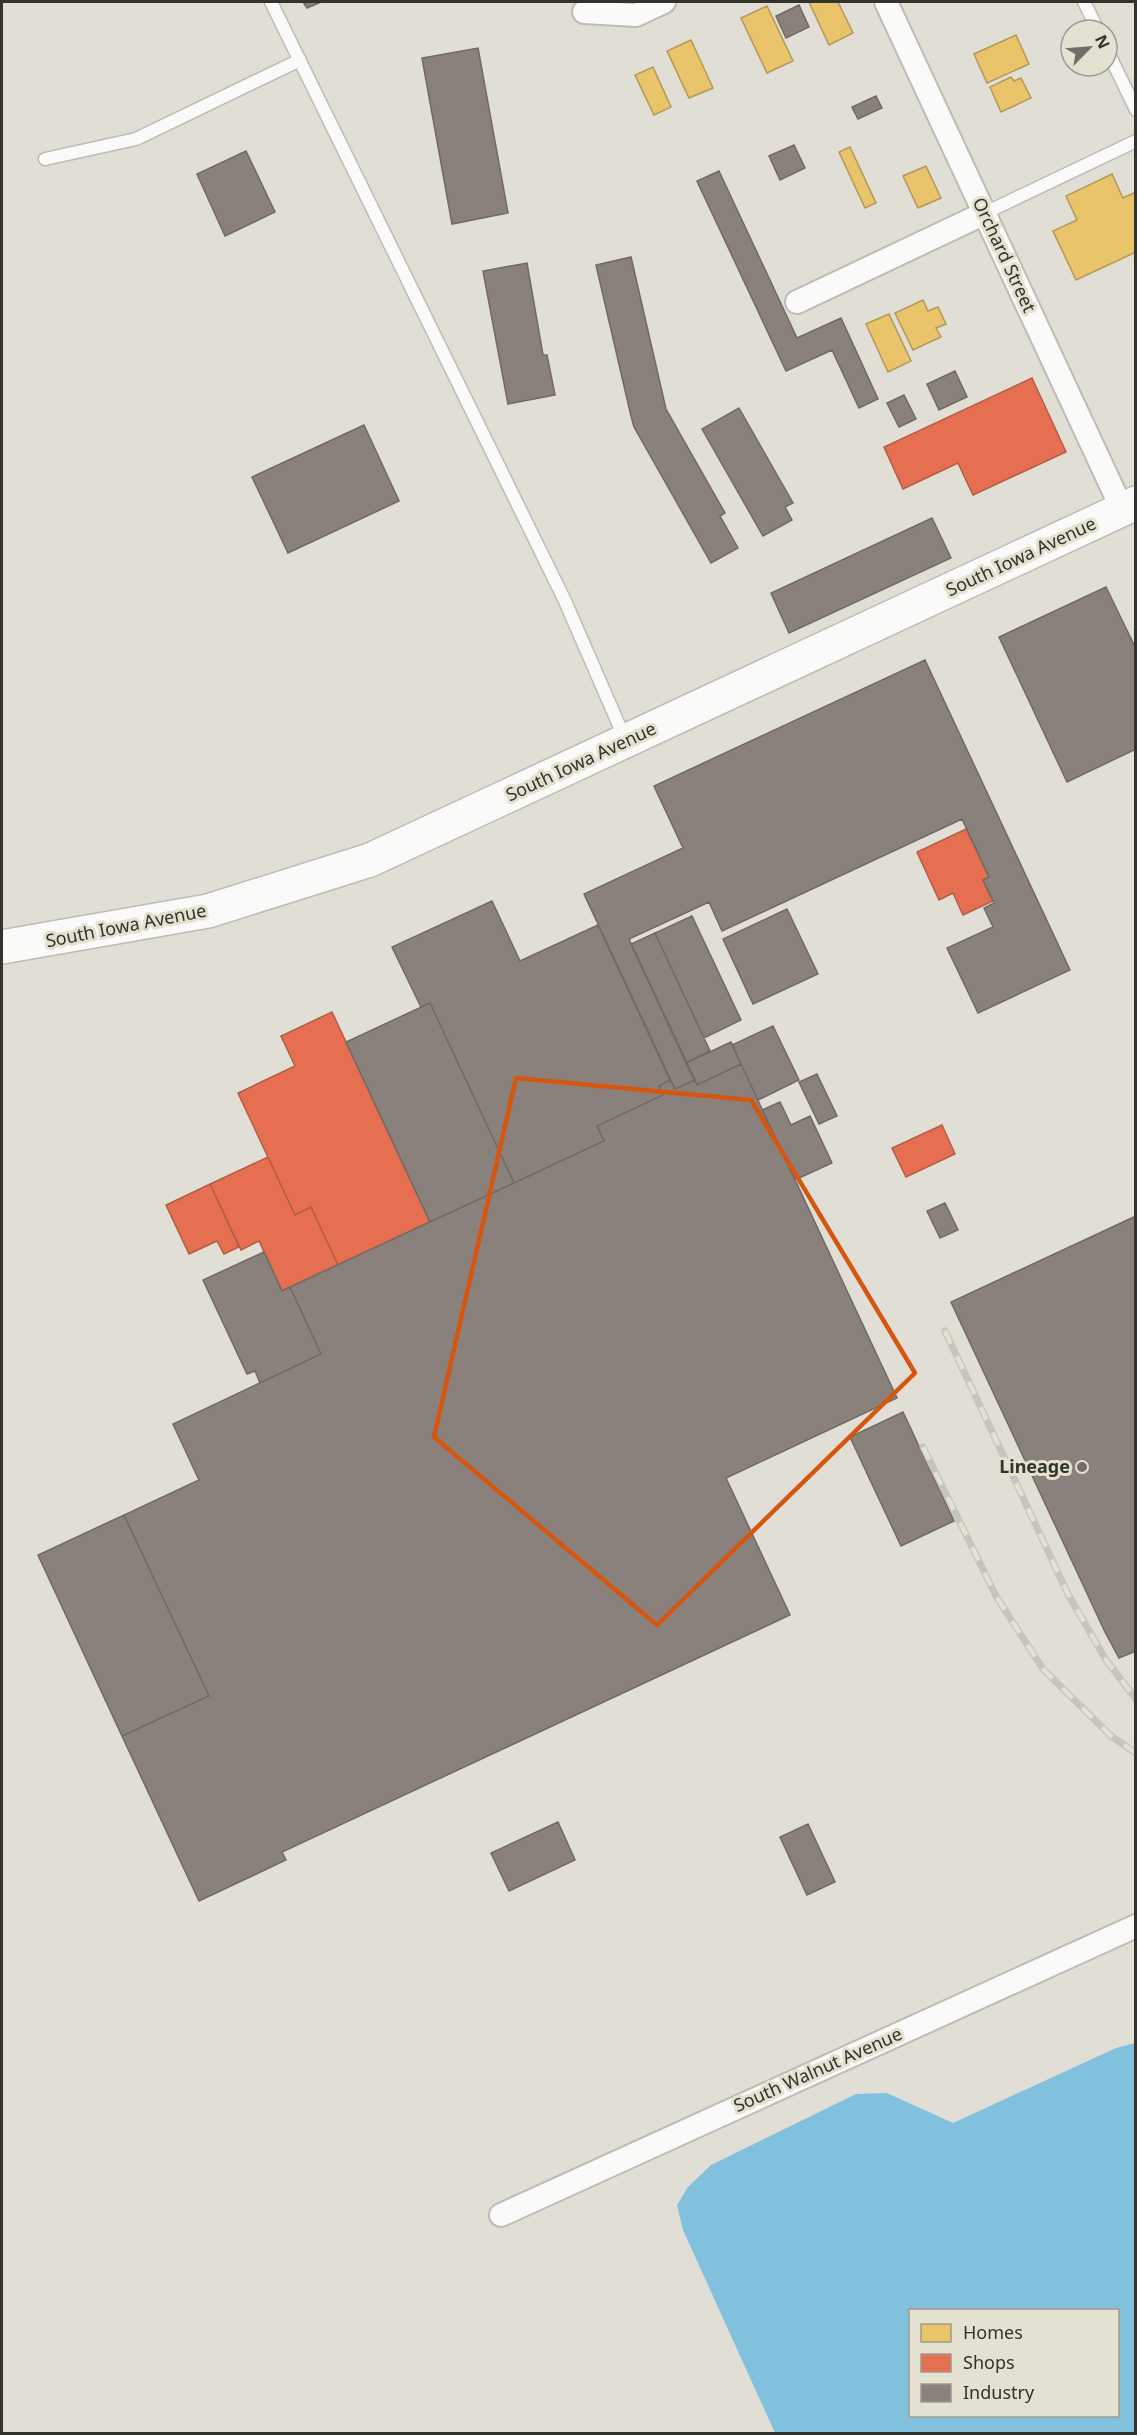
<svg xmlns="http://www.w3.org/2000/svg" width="1137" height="2435" viewBox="0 0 1137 2435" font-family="'Noto Sans',sans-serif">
	<rect width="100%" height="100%" fill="#e0ded5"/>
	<path fill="#82c1dd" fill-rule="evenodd" d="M1135 2043V2433H775L683 2230 677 2205 688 2187 711 2165 856 2094 887 2093 953 2123 1116 2048ZM910 2310H1118V2416H910Z"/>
	<path fill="#e9c46a" stroke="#b29857" stroke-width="1.5" d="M809 2H838L853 33 829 45Z
		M767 6 793 61 767 73 741 18Z
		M1016 35 1029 64 987 83 974 54Z
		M691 40 713 88 689 98 667 51Z
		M653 67 671 107 654 115 635 75Z
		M1011 77 1014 81 1021 78 1031 98 1001 112 990 87Z
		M850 147 876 203 865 208 839 152Z
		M926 166 941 198 918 208 903 176Z
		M1112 174 1123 198 1136 192V252L1076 280 1053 231 1077 220 1066 196Z
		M923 300 928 311 938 307 946 324 936 328 941 337 913 350 895 313Z
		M889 314 911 361 888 372 866 324Z"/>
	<path fill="#e76f51" stroke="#b15d46" stroke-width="1.5" d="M1032 378 1066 452 973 495 958 463 903 489 884 447Z
		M966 829 989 877 983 880 993 901 963 915 953 893 939 900 917 852Z
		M332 1012 430 1222 338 1265 311 1207 295 1215 238 1093 295 1066 281 1036Z
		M942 1125 955 1154 906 1177 892 1148Z
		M268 1157 295 1215 311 1207 338 1265 282 1291 259 1241 241 1250 210 1184Z
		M210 1184 239 1247 224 1254 217 1241 189 1254 166 1205Z"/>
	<path fill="#8a817c" stroke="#706964" stroke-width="1.5" d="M303 2H321L307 8Z
		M799 5 809 27 786 38 776 16Z
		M478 48 508 213 452 224 422 58Z
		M876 96 882 108 858 119 852 107Z
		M794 145 805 168 780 180 769 156Z
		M246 151 275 212 225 236 197 174Z
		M719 171 797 338 841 318 878 399 859 408 832 350 786 371 697 181Z
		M631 257 666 409 725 513 720 516 738 548 711 563 634 427 631 416 596 265Z
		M527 263 543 355H547L555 395 508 404 483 271Z
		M955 371 967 397 939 410 927 384Z
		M904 395 916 419 899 427 887 403Z
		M739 408 793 503 785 507 792 520 763 536 702 429Z
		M364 425 399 501 288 553 252 477Z
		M932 518 951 558 789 633 771 593Z
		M1106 587 1136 649V749L1067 782 999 637Z
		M925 660 1070 970 978 1013 947 948 993 927 984 908 994 903 983 880 989 877 962 819 722 931 709 902 629 939 695 1080 675 1089 584 894 683 848 654 786Z
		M492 901 520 961 598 925 670 1080 659 1086 663 1095 597 1126 604 1141 514 1183 430 1003 421 1007 392 947Z
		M787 909 818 974 753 1004 723 939Z
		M692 916 741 1020 704 1038 655 933Z
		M655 933 710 1051 686 1063 631 944Z
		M430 1003 514 1183 430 1222 346 1042Z
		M773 1026 799 1080 758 1100 732 1045Z
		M731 1042 741 1064 697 1085 686 1063Z
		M741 1064 897 1398 726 1478 790 1615 282 1852 286 1860 199 1901 122 1736 209 1696 124 1515 199 1480 173 1424 321 1354 290 1287 604 1141 597 1126 663 1095 659 1086 670 1080 675 1089 695 1080 697 1085Z
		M817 1074 837 1116 819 1124 799 1082Z
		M780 1102 791 1125 810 1116 832 1163 795 1180 762 1110Z
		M945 1203 958 1230 940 1238 927 1211Z
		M1136 1216V1651L1119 1658 1105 1632 951 1302Z
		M264 1252 282 1291 290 1287 321 1354 260 1383 255 1371 247 1374 203 1280Z
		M903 1412 954 1521 901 1546 850 1437Z
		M124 1515 209 1696 122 1736 38 1555Z
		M558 1822 575 1860 509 1891 491 1853Z
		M808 1824 835 1882 807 1895 780 1837Z"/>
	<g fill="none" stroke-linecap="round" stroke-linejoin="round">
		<defs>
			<path id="lane" d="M271 2 565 601 625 739
				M1084 2 1098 30
				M1107 50 1136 110
				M45 159 136 139 300 60
				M985 213 1136 141"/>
			<path id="street" d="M886 2 1122 509
				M584 12 636 15 664 2
				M797 302 985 213
				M501 2215 1136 1926"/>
			<path id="secondary" d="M2 947 208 911 370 860 1136 503"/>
		</defs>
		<use href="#lane" stroke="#bdbbb5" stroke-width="15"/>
		<use href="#street" stroke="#bdbbb5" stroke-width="26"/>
		<use href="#secondary" stroke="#bdbbb5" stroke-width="36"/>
		<use href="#lane" stroke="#fafaf9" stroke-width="12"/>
		<use href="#street" stroke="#fafaf9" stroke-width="22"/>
		<use href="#secondary" stroke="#fafaf9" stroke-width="33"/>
		<defs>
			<path id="rail" d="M945 1331 1068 1594 1106 1660 1136 1699
				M923 1447 996 1596 1043 1669 1111 1736 1136 1753"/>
		</defs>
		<use href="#rail" stroke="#c5c4c1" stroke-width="7"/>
		<use href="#rail" stroke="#e4e1d1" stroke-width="4.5" stroke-dasharray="14" stroke-linecap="butt"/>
	</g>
	<path fill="none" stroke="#d6550f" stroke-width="4.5" stroke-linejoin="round" d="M516 1078 751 1100 915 1373 657 1625 434 1437Z"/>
	<circle fill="#706e66" stroke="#e4e1d1" stroke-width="2" cx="1082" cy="1467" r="6"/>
	<g text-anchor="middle" stroke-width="6" stroke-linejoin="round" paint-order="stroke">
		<g font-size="18" fill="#33322b" stroke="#e4e1d1">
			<text transform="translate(1004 255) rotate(65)" y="6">Orchard Street</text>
			<text transform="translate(1021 557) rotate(-25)" y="6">South Iowa Avenue</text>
			<text transform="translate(581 762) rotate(-25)" y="6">South Iowa Avenue</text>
			<text transform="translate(126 926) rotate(-11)" y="6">South Iowa Avenue</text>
			<text transform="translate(818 2070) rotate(-24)" y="6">South Walnut Avenue</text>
		</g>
		<g font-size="18" font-weight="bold" fill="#33322b" stroke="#e4e1d1" text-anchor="end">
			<text x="1070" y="1473">Lineage</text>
		</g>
	</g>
	<rect width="1137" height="2435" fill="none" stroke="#33322b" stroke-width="6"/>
	<rect x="909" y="2309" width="210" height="108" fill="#e4e1d1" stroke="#9d9b8f" stroke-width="1.5"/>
	<rect x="921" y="2324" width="30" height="18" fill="#e9c46a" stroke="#9d9b8f" stroke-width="1.5"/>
	<text x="963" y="2339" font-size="18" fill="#33322b">Homes</text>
	<rect x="921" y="2354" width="30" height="18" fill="#e76f51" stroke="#9d9b8f" stroke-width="1.5"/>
	<text x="963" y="2369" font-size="18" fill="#33322b">Shops</text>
	<rect x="921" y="2384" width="30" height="18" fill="#8a817c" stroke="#9d9b8f" stroke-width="1.5"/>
	<text x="963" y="2399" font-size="18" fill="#33322b">Industry</text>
	<g transform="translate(1089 48) rotate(65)"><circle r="28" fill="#e4e1d1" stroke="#9d9b8f" stroke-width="1.5"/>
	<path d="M0-4.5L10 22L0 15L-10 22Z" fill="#706e66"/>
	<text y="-9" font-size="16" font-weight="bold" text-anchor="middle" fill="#33322b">N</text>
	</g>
</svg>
